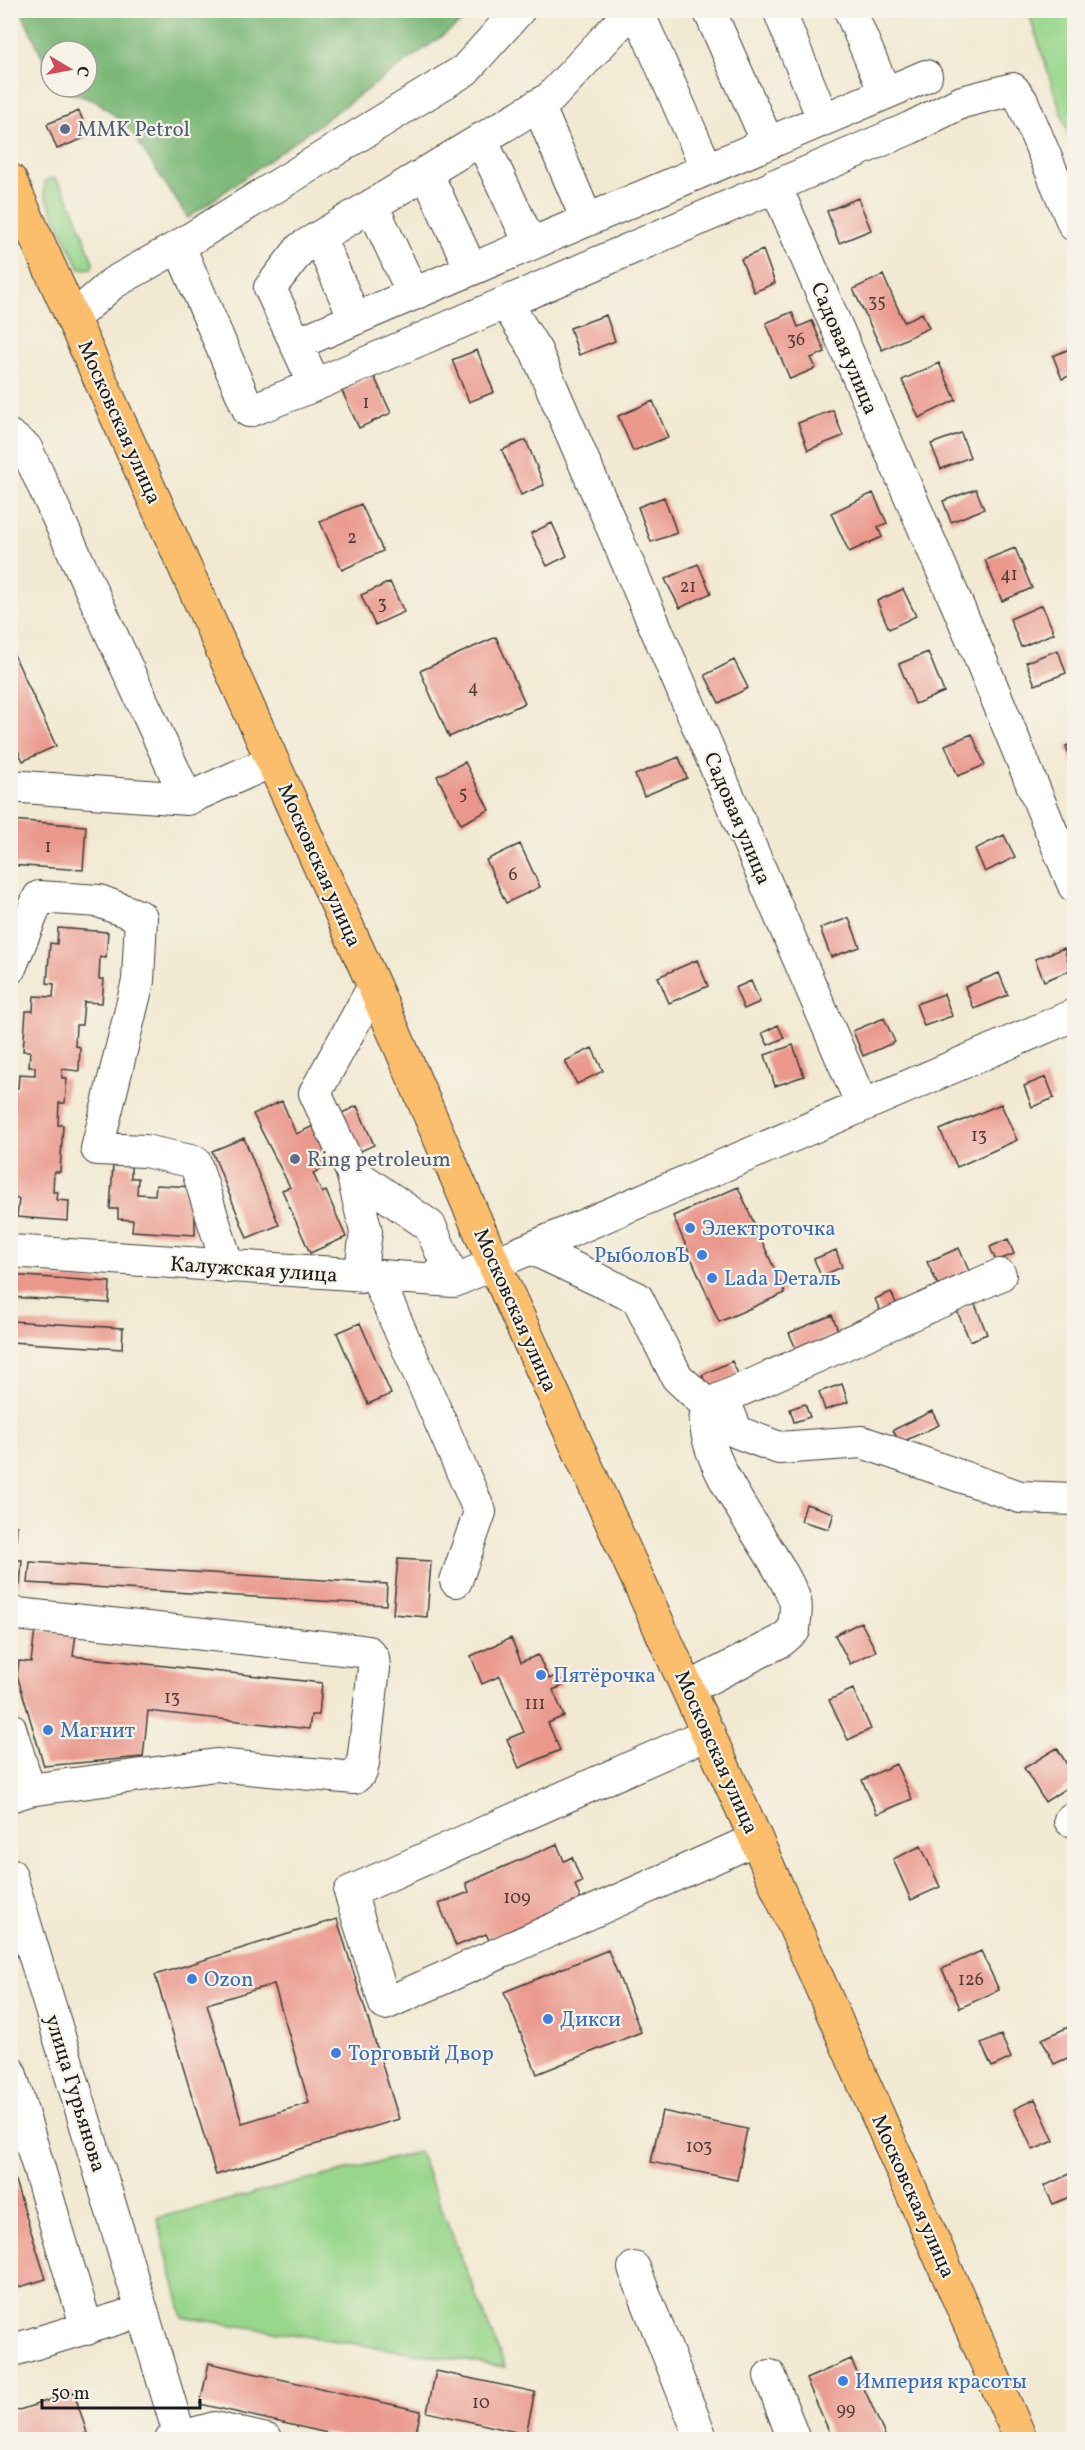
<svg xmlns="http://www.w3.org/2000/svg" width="1085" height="2450" viewBox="0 0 1085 2450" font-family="Vollkorn,serif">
	<rect width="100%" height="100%" fill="#f7f3e8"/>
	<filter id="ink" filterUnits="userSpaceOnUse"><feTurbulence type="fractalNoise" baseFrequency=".0167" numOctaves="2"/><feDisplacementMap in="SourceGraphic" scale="12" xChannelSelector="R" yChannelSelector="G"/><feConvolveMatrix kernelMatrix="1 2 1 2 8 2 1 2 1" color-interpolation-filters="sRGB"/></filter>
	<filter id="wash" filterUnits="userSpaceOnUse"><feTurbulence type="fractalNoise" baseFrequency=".008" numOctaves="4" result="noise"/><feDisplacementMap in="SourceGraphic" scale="24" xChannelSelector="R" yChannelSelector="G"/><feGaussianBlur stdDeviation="1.35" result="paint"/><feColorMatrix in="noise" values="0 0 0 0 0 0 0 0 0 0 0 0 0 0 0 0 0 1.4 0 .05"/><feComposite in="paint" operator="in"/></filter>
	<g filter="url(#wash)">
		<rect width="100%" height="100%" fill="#f1e9d2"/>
		<path fill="#98d68b" stroke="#5a7954" stroke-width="1.5" d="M1028 11H1074V152Z
			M52 178C69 185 85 243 93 262L92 268 80 269 44 193 45 181Z
			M419 2152 505 2367 183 2317 157 2218Z"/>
		<path fill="#7ab777" stroke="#4b6a4a" stroke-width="1.5" d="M21 11H477L188 218 128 127 98 102 57 88 87 87V51H51V75Z"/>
		<g id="blocks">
			<path fill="#ea988c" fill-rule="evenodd" d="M79 111 89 136 57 149 47 124Z
				M858 198 871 230 839 243 827 211Z
				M763 250 775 283 754 292 741 259Z
				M883 275 904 322 922 313 929 328 882 350 853 289Z
				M792 312 798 327 812 321 825 352 811 358 816 368 790 379 766 323Z
				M606 315 615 341 579 355 570 328Z
				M1074 347V374L1062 379 1053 356Z
				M477 350 494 392 469 402 452 360Z
				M939 363 956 400 919 418 902 380Z
				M374 376 391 413 359 428 342 391Z
				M653 401 668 437 633 451 618 416Z
				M833 410 843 436 808 450 798 423Z
				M961 433 970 457 941 469 931 444Z
				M526 440 544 485 521 495 502 450Z
				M976 489 984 509 951 522 943 501Z
				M873 493 887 523 878 527 882 537 849 552 831 513Z
				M664 497 677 533 651 542 638 507Z
				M361 504 383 551 342 570 320 522Z
				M552 523 567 556 547 566 531 533Z
				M1015 548 1032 588 1002 601 985 560Z
				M698 564 711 593 680 608 665 579Z
				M390 582 404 612 375 625 361 595Z
				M903 589 916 616 889 629 877 601Z
				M1042 605 1054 633 1021 647 1010 619Z
				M496 637 525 703 449 737 420 671Z
				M10 646 56 746 23 761 10 734Z
				M1058 650 1066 673 1035 685 1026 662Z
				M928 652 944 692 915 704 899 664Z
				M734 660 748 688 719 703 705 675Z
				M972 734 985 765 958 776 945 745Z
				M1074 743V770L1066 746Z
				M679 757 687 778 644 796 635 775Z
				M465 762 489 810 461 824 437 776Z
				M10 820 86 826 83 870 10 865Z
				M1004 835 1015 857 985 872 975 849Z
				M520 844 540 887 506 903 486 860Z
				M849 918 860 947 831 957 820 928Z
				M58 928 108 932 106 958 100 957 99 979H104L102 1003 84 1002 82 1025H76L75 1046 80 1047 79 1071 62 1069V1078H67L65 1103H59L58 1125H63L60 1172H54L53 1192H58L57 1200 69 1201 68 1221 17 1217 19 1199 10 1198V1087L18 1088 19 1074 35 1075V1067H29L30 1051H23L26 1011H33L34 996 53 997 54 984 47 983 50 943 57 944Z
				M1064 948 1071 970 1044 981 1035 959Z
				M697 960 708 986 669 1003 658 977Z
				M999 973 1008 995 974 1009 965 987Z
				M751 981 760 1002 744 1009 735 988Z
				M944 994 952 1016 924 1026 916 1004Z
				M884 1018 895 1042 863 1056 853 1031Z
				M778 1025 784 1038 768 1045 762 1033Z
				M793 1045 804 1076 775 1086 765 1055Z
				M592 1048 603 1071 577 1084 565 1061Z
				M1046 1077 1054 1098 1032 1107 1024 1086Z
				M282 1101 296 1134 357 1106 374 1145 313 1173 322 1193 326 1191 346 1237 310 1253 282 1190 290 1187 253 1114Z
				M1001 1104 1017 1140 957 1167 940 1130Z
				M244 1138 279 1225 247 1238 212 1151Z
				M113 1165 131 1166V1178H138L137 1194 155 1195 156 1185 195 1187V1235L132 1231 133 1220 118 1219V1209H110Z
				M738 1187 785 1293 719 1322 673 1216Z
				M1008 1239 1014 1254 996 1261 990 1247Z
				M959 1248 969 1271 938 1285 927 1262Z
				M836 1250 842 1267 821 1276 814 1259Z
				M10 1275 110 1282 109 1303 10 1297Z
				M891 1292 897 1305 881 1312 875 1299Z
				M975 1304 987 1334 970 1341 957 1311Z
				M832 1315 839 1333 797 1351 789 1333Z
				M10 1321 123 1328 122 1349 10 1342Z
				M360 1323 391 1394 368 1404 337 1333Z
				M732 1361 738 1374 708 1389 702 1375Z
				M842 1384 848 1402 825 1410 819 1392Z
				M805 1404 810 1417 794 1422 790 1409Z
				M932 1411 939 1425 900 1443 893 1430Z
				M806 1504 834 1513 829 1529 801 1521Z
				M10 1526H17L15 1560H22L20 1585 10 1584Z
				M398 1559 431 1561 427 1617 393 1614Z
				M30 1562 387 1584 386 1605 28 1583Z
				M861 1622 876 1651 850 1664 835 1635Z
				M35 1630 76 1634 73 1656 322 1683 319 1715H311L309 1729 148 1711 143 1757 44 1766 17 1675 19 1661 31 1662Z
				M511 1638 521 1662 538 1655 549 1679 557 1675 562 1686 553 1690 564 1716 548 1723 560 1750 519 1768 507 1739 524 1732 500 1676 482 1684 471 1656Z
				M853 1689 871 1729 848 1740 829 1700Z
				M1057 1748 1074 1776V1783L1045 1802 1024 1768Z
				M896 1764 912 1799 877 1814 862 1780Z
				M557 1844 564 1861 572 1857 582 1882 575 1885 582 1903 490 1942 486 1934 456 1946 439 1904 469 1892 466 1883Z
				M921 1846 940 1887 911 1900 893 1859Z
				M337 1919 399 2119 216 2175 155 1975ZM274 1984 309 2103 242 2123 207 2004Z
				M608 1950 641 2032 537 2074 504 1992Z
				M981 1951 999 1990 960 2008 942 1969Z
				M1073 2025 1074 2055 1054 2064 1042 2039Z
				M1001 2035 1011 2058 992 2067 981 2044Z
				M1035 2099 1054 2141 1033 2150 1014 2109Z
				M662 2111 747 2129 737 2180 651 2162Z
				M10 2165 46 2279 10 2290Z
				M1074 2172V2195L1053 2204 1044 2186Z
				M851 2359 887 2440H833L806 2379Z
				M209 2363 421 2411 414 2440H358L200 2404Z
				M436 2371 535 2392 526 2434 427 2412Z
				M74 2392 87 2433 68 2440H10V2413Z"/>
		</g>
	</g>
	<g filter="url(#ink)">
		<use href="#blocks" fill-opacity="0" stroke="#3c3b37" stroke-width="1.5"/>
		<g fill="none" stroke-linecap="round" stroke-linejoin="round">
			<defs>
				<path id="minor" d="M632 10 550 98 301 248 270 288 296 344 926 76
					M637 10 707 169
					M709 10 768 143
					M779 10 823 119
					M850 10 885 93
					M538 105 587 220
					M481 139 530 243
					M426 172 471 269
					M775 185 976 648 1074 886
					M372 205 413 294
					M319 237 355 319
					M179 246 249 411 315 385
					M506 303 536 351 862 1105
					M73 318 113 283 179 246 465 70 519 10
					M296 344 315 385 910 128 962 102 1013 89 1022 101 1074 225
					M10 436 26 448 187 799
					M10 786 187 799 272 761
					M10 968 39 897 99 901 141 917 138 981 97 1149 145 1151 195 1162 228 1267
					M374 986 315 1093 352 1172 430 1226 454 1281
					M352 1172 366 1232 360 1277
					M533 1249 637 1298 677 1377 707 1405 1000 1275
					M10 1251 454 1281 1074 1015
					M377 1278 480 1512 456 1581
					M723 1398 737 1432 779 1448 862 1442 1020 1497 1074 1499
					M10 1615 17 1614 361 1651 368 1652 373 1658 374 1668 363 1763 361 1772 354 1778 216 1765 29 1790 10 1796
					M693 1686 781 1641 794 1630C794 1621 798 1607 794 1598 774 1546 694 1460 707 1405
					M10 1728 29 1790
					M709 1733 350 1892 385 2004 756 1839
					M1070 1820 1074 1817
					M10 1874 181 2440
					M10 2072 87 2329
					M634 2268 702 2440
					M10 2351 142 2311
					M770 2376 794 2440
					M171 2440 215 2428 267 2440"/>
				<path id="highway" d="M10 180 374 986 495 1266 756 1839 1021 2440"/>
			</defs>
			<use href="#minor" stroke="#3c3b37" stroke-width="34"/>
			<use href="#highway" stroke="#3c3b37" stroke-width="35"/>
			<use href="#minor" stroke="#fff" stroke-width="32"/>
			<use href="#highway" stroke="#fabe6d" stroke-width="33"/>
		</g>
	</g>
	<g fill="#5c6f8a" stroke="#f7f3e8" stroke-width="2">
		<circle cx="65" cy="129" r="6"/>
		<circle cx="295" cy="1159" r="6"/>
	</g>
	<g fill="#3f7fe0" stroke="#f7f3e8" stroke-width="2">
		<circle cx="690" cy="1228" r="6"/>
		<circle cx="702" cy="1255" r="6"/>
		<circle cx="712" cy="1278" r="6"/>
		<circle cx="541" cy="1675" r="6"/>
		<circle cx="48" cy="1730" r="6"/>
		<circle cx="192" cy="1979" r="6"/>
		<circle cx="548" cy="2019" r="6"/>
		<circle cx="336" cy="2053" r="6"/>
		<circle cx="843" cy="2381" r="6"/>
	</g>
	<g text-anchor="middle" stroke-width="4.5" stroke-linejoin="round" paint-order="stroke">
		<g font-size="18" fill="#503b38">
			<text x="877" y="307">35</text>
			<text x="796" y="345">36</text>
			<text x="366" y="408">1</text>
			<text x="352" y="543">2</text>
			<text x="1009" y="580">41</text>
			<text x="688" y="592">21</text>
			<text x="382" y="609">3</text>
			<text x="473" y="693">4</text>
			<text x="463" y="799">5</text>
			<text x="48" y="852">1</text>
			<text x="513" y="880">6</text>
			<text x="979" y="1141">13</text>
			<text x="172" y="1703">13</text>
			<text x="535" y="1709">111</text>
			<text x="517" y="1903">109</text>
			<text x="971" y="1985">126</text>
			<text x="699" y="2152">103</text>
			<text x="481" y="2408">10</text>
			<text x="846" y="2415">99</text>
		</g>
		<g font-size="21" fill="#4e5e75" stroke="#f7f3e8" text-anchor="start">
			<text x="77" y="136">MMK Petrol</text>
			<text x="307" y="1166">Ring petroleum</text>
		</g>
		<g font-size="21" fill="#1c1c1c" stroke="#f7f3e8">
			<text transform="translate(845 348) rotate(67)" y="7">Садовая улица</text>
			<text transform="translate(120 422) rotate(66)" y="7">Московская улица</text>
			<text transform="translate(738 818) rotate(67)" y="7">Садовая улица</text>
			<text transform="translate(320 865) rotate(66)" y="7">Московская улица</text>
			<text transform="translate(254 1269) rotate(4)" y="7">Калужская улица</text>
			<text transform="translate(516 1310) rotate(66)" y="7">Московская улица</text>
			<text transform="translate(717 1752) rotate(66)" y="7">Московская улица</text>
			<text transform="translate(76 2093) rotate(73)" y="7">улица Гурьянова</text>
			<text transform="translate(914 2196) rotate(66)" y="7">Московская улица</text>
		</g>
		<g font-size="21" fill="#366cbe" stroke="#f7f3e8" text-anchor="start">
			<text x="702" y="1235">Электроточка</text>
			<text x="690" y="1262" text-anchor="end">РыболовЪ</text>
			<text x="724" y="1285">Lada Dеталь</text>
			<text x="553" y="1682">Пятёрочка</text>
			<text x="60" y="1737">Магнит</text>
			<text x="204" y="1986">Ozon</text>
			<text x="560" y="2026">Дикси</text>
			<text x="348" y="2060">Торговый Двор</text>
			<text x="855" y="2388">Империя красоты</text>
		</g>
	</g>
	<rect width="1085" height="2450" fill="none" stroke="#f7f3e8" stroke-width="36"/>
	<g transform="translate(69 69) rotate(100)"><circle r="28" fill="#f7f3e8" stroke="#9f9d96" stroke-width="1.5"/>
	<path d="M0-4.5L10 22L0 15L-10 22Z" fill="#d1495b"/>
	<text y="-9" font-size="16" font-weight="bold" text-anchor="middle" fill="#1c1c1c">С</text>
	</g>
	<path d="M42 2399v9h158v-9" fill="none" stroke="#1c1c1c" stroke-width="3"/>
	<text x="51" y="2399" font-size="18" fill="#1c1c1c" stroke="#f7f3e8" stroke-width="4.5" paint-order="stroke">50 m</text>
</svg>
